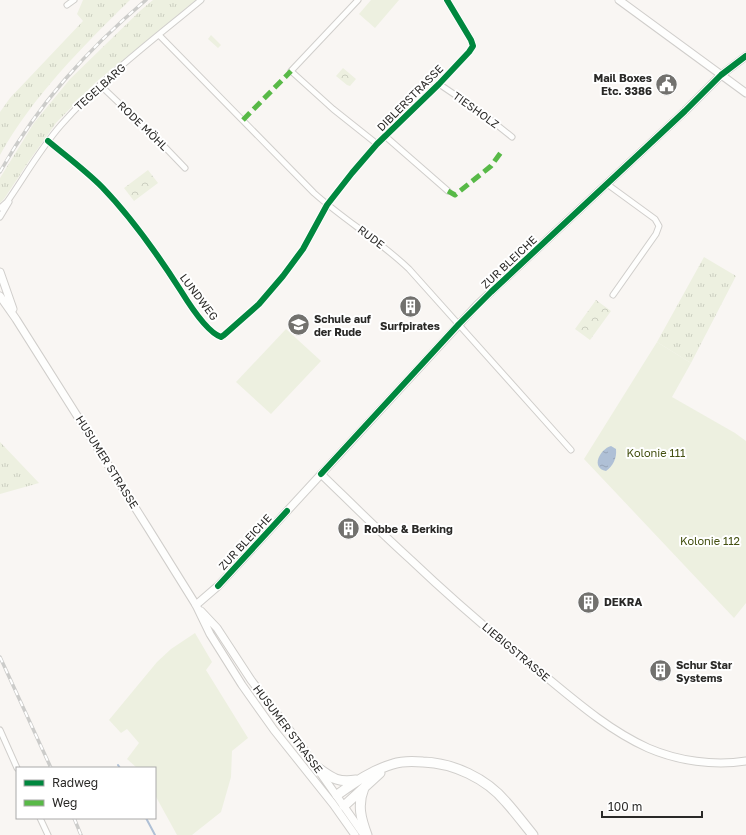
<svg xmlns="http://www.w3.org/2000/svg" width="746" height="835" viewBox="0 0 746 835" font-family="'Golos Text',sans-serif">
	<defs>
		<pattern id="grass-tufts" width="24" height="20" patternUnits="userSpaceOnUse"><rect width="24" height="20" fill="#edf0e0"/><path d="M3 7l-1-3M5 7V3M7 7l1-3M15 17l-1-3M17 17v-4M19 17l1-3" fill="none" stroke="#cbcec0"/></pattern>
		<pattern id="park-crowns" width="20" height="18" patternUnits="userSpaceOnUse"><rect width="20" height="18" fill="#edf0e0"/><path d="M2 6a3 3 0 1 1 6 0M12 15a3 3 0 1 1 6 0" fill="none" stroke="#cbcec0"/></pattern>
		<pattern id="water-ripples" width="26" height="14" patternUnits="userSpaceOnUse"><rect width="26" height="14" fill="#afc0d6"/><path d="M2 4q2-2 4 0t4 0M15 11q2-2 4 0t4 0" fill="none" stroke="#97a5b8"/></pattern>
	</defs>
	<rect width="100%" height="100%" fill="#f9f6f3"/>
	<path fill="url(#grass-tufts)" d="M83 0H130C82 47 33 96 0 155V112L10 98 83 21 77 14Z
		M153 0H196L96 82 56 123 29 161 4 199 0 203V178L34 123 70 79 141 10Z
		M704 257 736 276 691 363 657 342Z
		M0 442 39 483 0 494Z"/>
	<path fill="url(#park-crowns)" d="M211 35 221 45 218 48 208 39Z
		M343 68 356 79 350 86 347 85 336 76Z
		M148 170 158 183 134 201 124 188Z
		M596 300 611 311 590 340 575 329Z"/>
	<path fill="#edf0e0" d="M371 0H399L375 28 359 14Z
		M286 329 321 361 271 414 236 382Z
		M657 342 691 363 672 397 735 433 746 441V603L734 618 584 459Z
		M195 633 212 662 206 670 248 738 232 751 231 777 221 812 192 835H177L155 795V768H137L127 759 139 743 127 729 121 733 109 720 157 662 171 649Z"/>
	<path fill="url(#water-ripples)" d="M611 446 616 449C617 458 613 466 606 471 590 468 600 449 611 446Z"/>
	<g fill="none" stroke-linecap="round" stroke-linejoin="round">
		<path stroke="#afc0d6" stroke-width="2" d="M118 765 120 768
			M146 818 155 835"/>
		<defs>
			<path id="minor" d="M358 0 291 71 333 109 377 144
				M67 5 74 0
				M159 35 314 193C344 220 380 241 409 269L571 450
				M439 84 482 113 512 137
				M100 85 161 143 185 168
				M385 136 448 191
				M48 141C66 156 85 170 102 187 132 218 158 255 181 291 189 304 207 332 221 337L224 335 259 304 283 276 303 249 327 205 352 173 377 144 439 84 469 52 473 46 471 40 447 0
				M607 184 655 219 659 226 656 234 613 295
				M0 208 7 202C25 176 40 149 61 125 102 78 153 40 201 0
				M0 217 9 202
				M0 730 17 768
				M40 818 48 835"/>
			<path id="tertiary" d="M321 474C351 503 380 532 411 560 452 599 495 636 539 671 573 699 608 730 648 748 678 761 714 766 746 761
				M196 605 218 586 477 305 685 111 721 75 746 56"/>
			<path id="secondary" d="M619 0 746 93
				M0 272 13 309
				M0 296 16 319 148 528 196 605 210 634 242 685 274 730 333 804 355 835
				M201 611 217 628 251 680 298 741 364 835"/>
			<path id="trunk" d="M318 768C332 778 338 783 356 780
				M364 788C357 805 361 819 367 835
				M337 795C354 783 372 770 393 764 402 761 413 761 423 762 453 763 486 778 506 802 515 812 524 824 533 835
				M344 806 380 773"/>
		</defs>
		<use href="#minor" stroke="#d0cecb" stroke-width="7"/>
		<use href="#tertiary" stroke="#d0cecb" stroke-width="9"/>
		<use href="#secondary" stroke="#d0cecb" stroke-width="9"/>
		<use href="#trunk" stroke="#d0cecb" stroke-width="11"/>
		<use href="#minor" stroke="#fefefd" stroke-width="5"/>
		<use href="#tertiary" stroke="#fefefd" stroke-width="7"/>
		<use href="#secondary" stroke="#fefefd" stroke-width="7"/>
		<use href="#trunk" stroke="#fefefd" stroke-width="9"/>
		<defs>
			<path id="rail" d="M0 172C38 104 87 50 146 0
				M0 657 51 768
				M74 818 81 835"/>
		</defs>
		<use href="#rail" stroke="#ccccca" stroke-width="3.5"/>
		<use href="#rail" stroke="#fff" stroke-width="2" stroke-dasharray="6" stroke-linecap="butt"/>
		<path stroke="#58b947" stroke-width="5" stroke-dasharray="10 5" stroke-linecap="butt" d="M243 120 291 71
			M448 191 455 195 491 166 502 151"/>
		<defs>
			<path id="cycleway" d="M48 141C66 156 85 170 102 187 132 218 158 255 181 291 189 304 207 332 221 337L224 335 259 304 283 276 303 249 327 205 352 173 377 144 439 84 469 52 473 46 471 40 447 0
				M321 474 459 324 491 292 685 111 721 75 746 56
				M218 586 287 511"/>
		</defs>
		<use href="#cycleway" stroke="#fff" stroke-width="8"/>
		<use href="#cycleway" stroke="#00873e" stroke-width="6"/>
	</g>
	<defs>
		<symbol id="civic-disc" viewBox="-11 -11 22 22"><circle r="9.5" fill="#72716e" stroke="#fff"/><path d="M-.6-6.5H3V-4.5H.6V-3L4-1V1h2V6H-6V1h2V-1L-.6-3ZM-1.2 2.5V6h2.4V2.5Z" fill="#fff"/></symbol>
		<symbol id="building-disc" viewBox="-11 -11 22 22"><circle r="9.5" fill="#72716e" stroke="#fff"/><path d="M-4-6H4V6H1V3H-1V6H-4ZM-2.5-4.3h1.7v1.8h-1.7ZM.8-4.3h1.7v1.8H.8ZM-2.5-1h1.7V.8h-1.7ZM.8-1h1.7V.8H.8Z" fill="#fff"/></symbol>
		<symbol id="school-disc" viewBox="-11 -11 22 22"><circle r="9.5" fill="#72716e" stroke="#fff"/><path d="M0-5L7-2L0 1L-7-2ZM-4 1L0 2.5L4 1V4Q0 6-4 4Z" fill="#fff"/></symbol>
	</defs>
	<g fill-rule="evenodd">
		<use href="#civic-disc" x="654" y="72" width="25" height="25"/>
		<use href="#building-disc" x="398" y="294" width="25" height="25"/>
		<use href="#school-disc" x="286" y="312" width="25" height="25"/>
		<use href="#building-disc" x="336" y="516" width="25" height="25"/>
		<use href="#building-disc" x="576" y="590" width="25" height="25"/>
		<use href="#building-disc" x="648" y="658" width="25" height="25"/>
	</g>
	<g text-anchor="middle" stroke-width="4" stroke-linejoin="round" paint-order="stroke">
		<g font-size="11" font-weight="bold" fill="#2a2927" stroke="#fff" text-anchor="start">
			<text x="652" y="82" text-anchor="end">Mail Boxes<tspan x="652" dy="13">Etc. 3386</tspan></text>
			<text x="314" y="323">Schule auf<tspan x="314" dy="13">der Rude</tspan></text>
			<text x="410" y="330" text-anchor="middle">Surfpirates</text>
			<text x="364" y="533">Robbe &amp; Berking</text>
			<text x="604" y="606">DEKRA</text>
			<text x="676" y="669">Schur Star<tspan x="676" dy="13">Systems</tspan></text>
		</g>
		<g font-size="11" fill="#2a2927" stroke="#fff">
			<text transform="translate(100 87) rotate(-42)" y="4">TEGELBARG</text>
			<text transform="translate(410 98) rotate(-45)" y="4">DIBLERSTRASSE</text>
			<text transform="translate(476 110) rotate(36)" y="4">TIESHOLZ</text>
			<text transform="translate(143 126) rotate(44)" y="4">RODE MÖHL</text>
			<text transform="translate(371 237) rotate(37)" y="4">RUDE</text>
			<text transform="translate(509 262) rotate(-43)" y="4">ZUR BLEICHE</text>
			<text transform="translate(199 297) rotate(53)" y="4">LUNDWEG</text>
			<text transform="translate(107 462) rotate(58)" y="4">HUSUMER STRASSE</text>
			<text transform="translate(245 542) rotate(-47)" y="4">ZUR BLEICHE</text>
			<text transform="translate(516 652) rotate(40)" y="4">LIEBIGSTRASSE</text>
			<text transform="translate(288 729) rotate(53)" y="4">HUSUMER STRASSE</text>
		</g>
		<g font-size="11" fill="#455112" stroke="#fff">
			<text x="656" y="457">Kolonie 111</text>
			<text x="710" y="545">Kolonie 112</text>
		</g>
	</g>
	<rect x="16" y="767" width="140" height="52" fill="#ffffff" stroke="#aaa9a9"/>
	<rect x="24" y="780" width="20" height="6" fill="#00873e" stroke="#aaa9a9"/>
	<text x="52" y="787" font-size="12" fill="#2a2927">Radweg</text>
	<rect x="24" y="800" width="20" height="6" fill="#58b947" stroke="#aaa9a9"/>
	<text x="52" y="807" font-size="12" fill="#2a2927">Weg</text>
	<path d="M602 811v6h100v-6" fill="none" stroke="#2a2927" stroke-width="2"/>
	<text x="608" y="811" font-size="12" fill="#2a2927" stroke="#ffffff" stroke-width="3" paint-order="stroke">100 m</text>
</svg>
